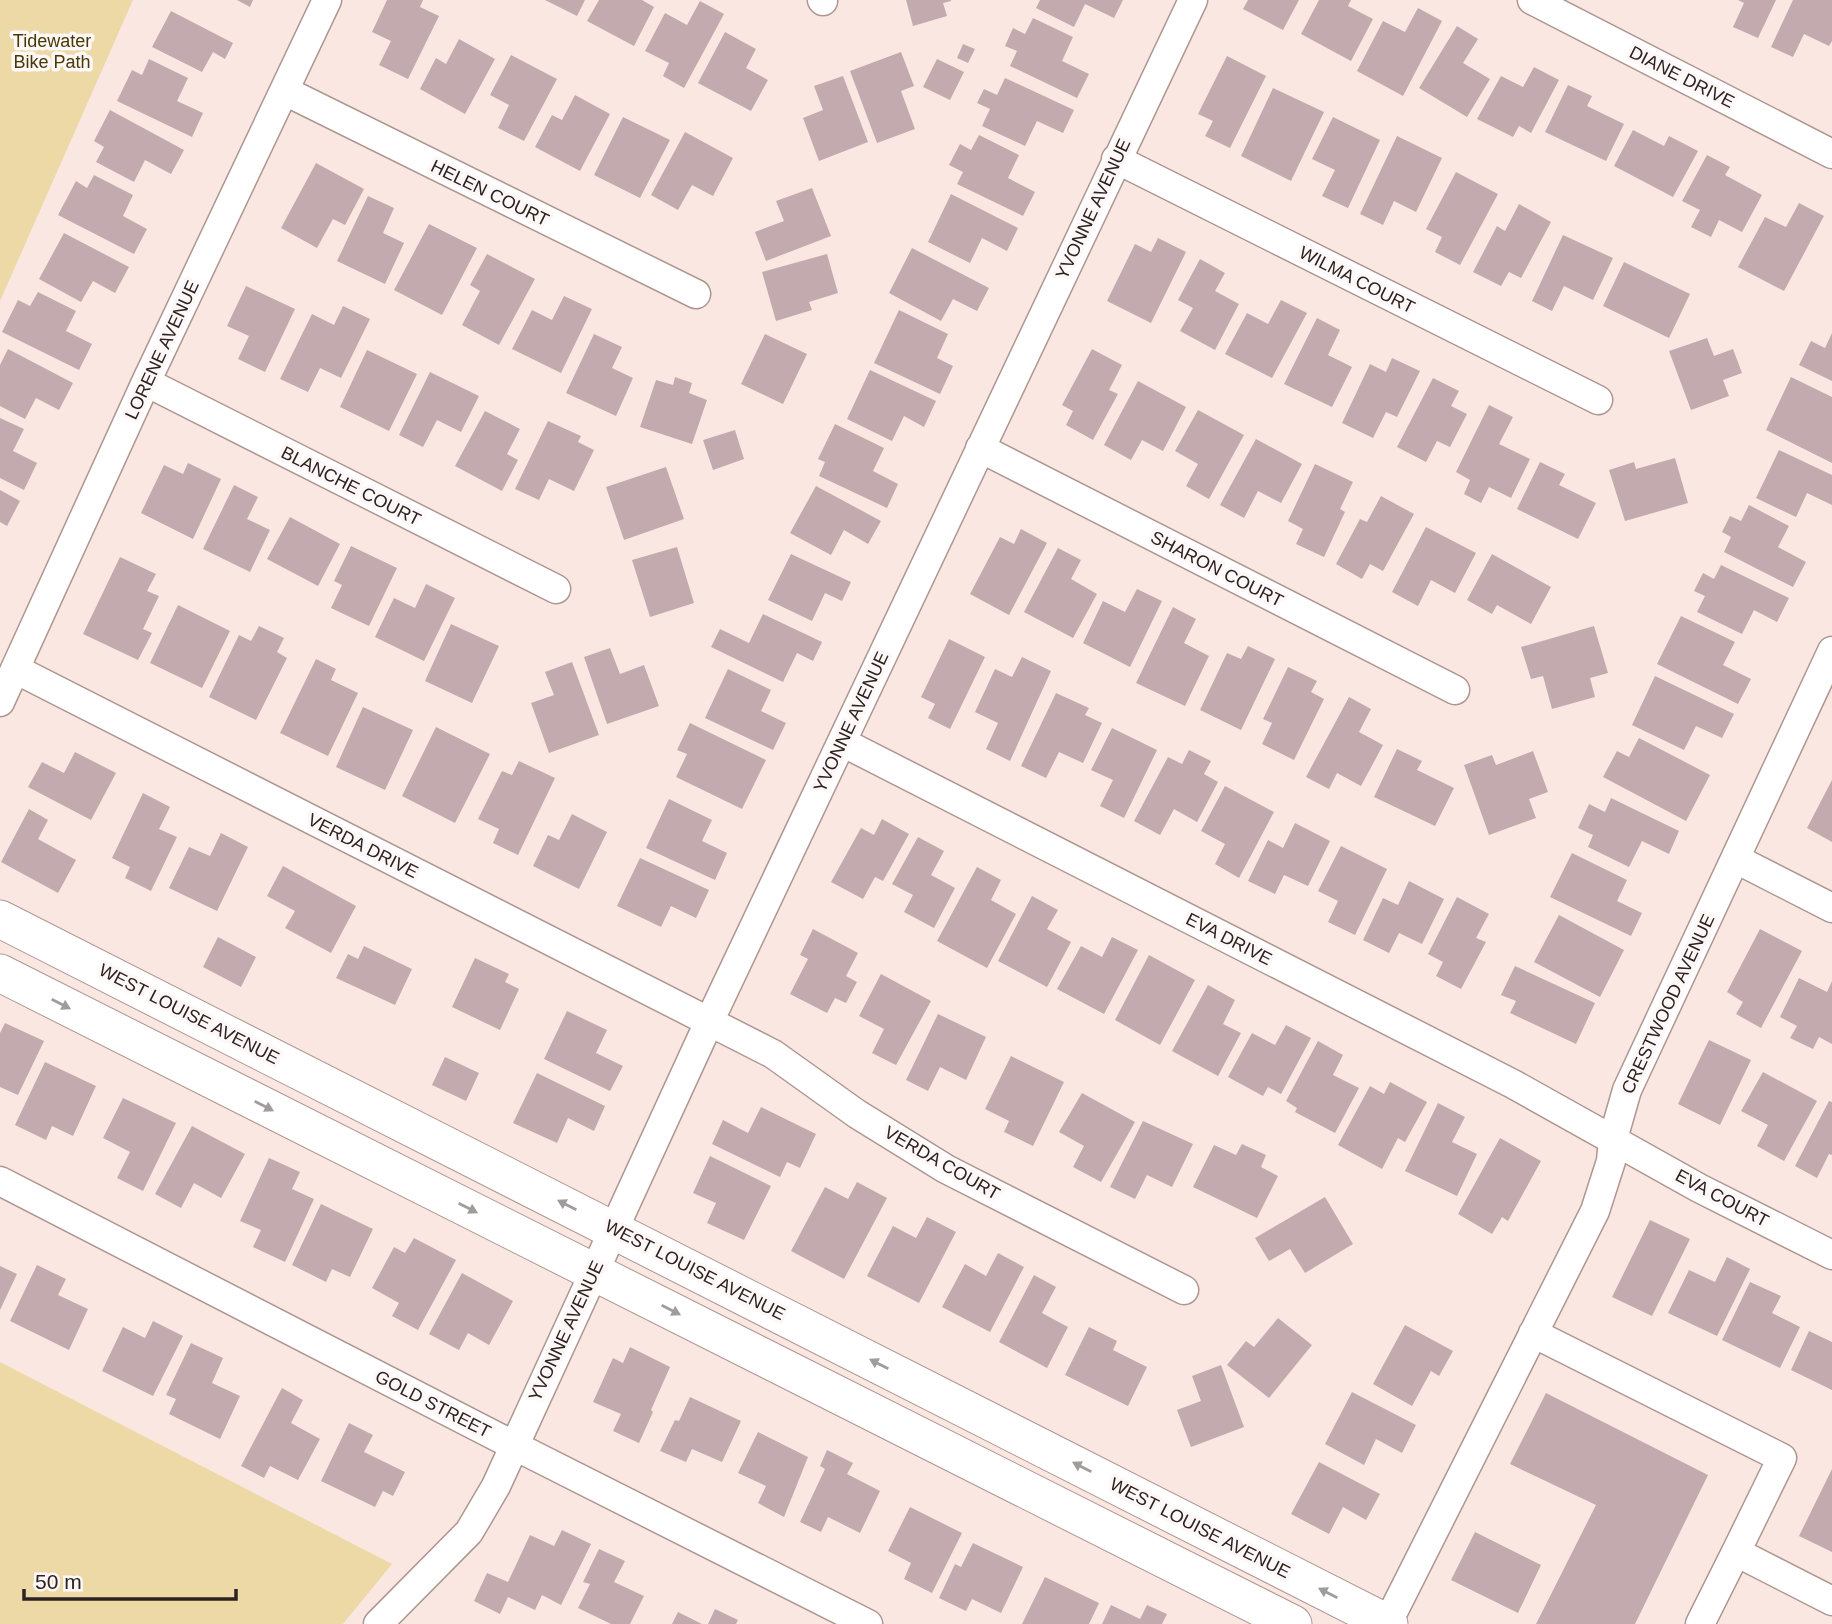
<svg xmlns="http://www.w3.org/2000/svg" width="1832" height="1624" viewBox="0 0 1832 1624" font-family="Helvetica,sans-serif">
	<rect width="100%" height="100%" fill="#fbe7e2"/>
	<path fill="#ecd9a6" d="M0 0H133L0 301Z
		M0 1362 392 1564 343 1624H0Z"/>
	<path fill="#c3aaae" d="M237 0H253L250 7Z
		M387 0H423L420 7 439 16 408 79 379 65 391 41 372 32Z
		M545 0H585L577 16Z
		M599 0H642L654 7 634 46 587 21Z
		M906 0H951V1L943 3 947 16 913 26Z
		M1040 0H1123L1114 18 1085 4 1074 27 1036 8Z
		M1248 0H1299L1283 30 1243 9Z
		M1319 0H1351L1348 6 1373 19 1351 61 1301 34Z
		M1738 0H1776L1758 38 1733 27 1744 3Z
		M1793 0H1832V41L1829 46 1804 34 1793 57 1771 47Z
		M700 1 724 14 684 88 663 76 669 63 645 51 665 13 687 25Z
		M1418 8 1442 21 1403 96 1357 71 1383 21 1405 32Z
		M171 11 233 43 225 59 213 52 202 72 152 47Z
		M1033 18 1073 37 1062 61 1089 74 1077 98 1010 66 1017 51 1005 46 1013 28 1025 34Z
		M1457 26 1478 39 1463 63 1490 79 1467 117 1419 88Z
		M725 32 756 49 746 68 768 80 751 111 698 83Z
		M459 39 495 59 465 114 420 89 436 58 446 64Z
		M963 44 975 49 968 63 957 58Z
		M901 52 914 86 901 91 915 129 877 143 850 71Z
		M511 55 557 79 524 141 498 128 509 105 490 95Z
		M1227 56 1266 76 1230 148 1205 136 1213 121 1198 114Z
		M149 59 188 78 177 101 203 113 192 137 117 101 132 70 142 75Z
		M937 59 964 72 950 100 923 87Z
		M1534 67 1559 80 1531 133 1519 126 1513 137 1477 119 1501 76 1523 87Z
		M843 76 868 142 819 161 803 118 823 110 814 86Z
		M1005 78 1074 110 1063 133 1037 121 1025 146 982 126 990 109 977 103 984 89 997 95Z
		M1568 85 1592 96 1587 106 1624 124 1606 161 1545 132Z
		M1273 88 1324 112 1291 181 1241 156Z
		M575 95 610 114 580 171 535 147 552 115 562 120Z
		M110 110 184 150 171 174 145 160 134 182 96 162 104 147 94 141Z
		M623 117 670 140 640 198 594 175Z
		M1333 117 1380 140 1348 208 1322 196 1335 170 1312 159Z
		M1633 130 1664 146 1669 136 1698 151 1673 197 1614 166Z
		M685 132 733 158 713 196 692 185 678 210 651 195Z
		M979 135 1019 155 1008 178 1035 192 1023 216 957 184 963 172 949 165 960 144 971 150Z
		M1397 136 1442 158 1416 212 1394 201 1383 225 1360 214Z
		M1707 155 1730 167 1725 175 1762 195 1742 232 1719 220 1711 237 1691 227 1700 210 1682 201Z
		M316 163 364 189 345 225 333 219 317 248 281 228Z
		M1456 172 1498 194 1460 265 1435 252 1442 237 1426 229Z
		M94 175 133 195 123 216 147 229 134 254 58 215 76 181 87 188Z
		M812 188 831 236 766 261 755 232 784 221 776 201Z
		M951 194 1018 228 1007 251 982 238 970 263 928 242Z
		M368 196 394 208 383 233 404 243 385 284 337 261Z
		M1799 203 1824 216 1784 291 1738 267 1765 217 1786 227Z
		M1519 204 1551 222 1521 278 1509 272 1501 286 1473 272 1497 226 1505 231Z
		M429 224 477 248 442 315 394 290Z
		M64 233 129 267 115 293 93 281 81 302 39 279Z
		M1563 235 1613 258 1593 300 1564 286 1552 311 1532 301Z
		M1158 238 1186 252 1151 323 1107 301 1135 244 1151 252Z
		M912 248 989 288 977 311 953 299 941 321 889 293Z
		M487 254 535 279 499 345 462 325 480 291 470 285Z
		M827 254 838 293 809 302 812 310 776 321 762 272Z
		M1200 259 1225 273 1215 291 1239 304 1215 350 1180 331 1193 308 1178 300Z
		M1624 262 1690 294 1669 338 1603 306Z
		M246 286 295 309 265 372 238 359 249 336 227 326Z
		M38 292 76 311 66 331 92 344 79 370 2 332 18 300 30 306Z
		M564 296 592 309 561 373 512 349 532 310 552 320Z
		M1281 300 1307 313 1272 378 1225 354 1247 313 1268 324Z
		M343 306 370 319 341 378 320 368 308 392 280 379 312 314 334 325Z
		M899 310 948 334 937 358 953 366 940 394 874 363Z
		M1317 318 1340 330 1328 355 1352 367 1332 407 1284 384Z
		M1832 333V381L1799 365 1811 341 1825 348Z
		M594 334 622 347 612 368 633 378 616 416 566 393Z
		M765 334 807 354 783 404 741 384Z
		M1707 338 1714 356 1733 349 1742 373 1723 380 1729 396 1691 410 1669 351Z
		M8 349 73 383 59 410 36 398 25 419 0 406V365Z
		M1092 349 1122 365 1109 390 1118 394 1093 440 1066 425 1073 411 1062 405Z
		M367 350 417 374 389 431 340 407Z
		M1392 358 1420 371 1397 417 1386 412 1373 438 1342 423 1370 364 1386 372Z
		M870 370 936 401 924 427 904 416 892 441 847 419Z
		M430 372 479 396 461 432 437 420 423 447 399 435Z
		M675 377 692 383 689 393 707 400 692 444 640 427 656 380 673 385Z
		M1791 377 1832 397V463L1766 430Z
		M1433 378 1459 391 1451 406 1467 414 1450 447 1437 441 1426 462 1397 447Z
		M1138 381 1186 407 1163 451 1142 440 1131 460 1104 445Z
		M1489 405 1513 417 1499 444 1530 459 1511 498 1489 487 1481 503 1464 494 1470 480 1456 472Z
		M1198 410 1244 435 1209 499 1186 486 1198 464 1175 451Z
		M485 411 520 429 507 454 518 460 502 491 455 466Z
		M0 418 24 429 13 451 37 463 24 490 0 478Z
		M548 421 581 436 578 442 594 450 574 491 549 479 539 500 515 489Z
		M835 424 884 448 873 471 898 484 887 508 819 476 825 462 818 459Z
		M735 430 744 459 713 470 703 440Z
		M1256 439 1302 464 1281 503 1258 491 1244 518 1220 505Z
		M1779 450 1832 475V505L1807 493 1796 517 1756 498Z
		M1675 458 1688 503 1625 521 1609 470 1634 462 1636 469Z
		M1540 462 1565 474 1559 485 1596 503 1578 539 1517 509Z
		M188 463 221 479 193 539 141 513 164 465 183 474Z
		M1315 464 1353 482 1340 509 1345 512 1324 557 1296 544 1303 529 1288 521Z
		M666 467 684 519 624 540 606 487Z
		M234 485 258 497 247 519 270 530 250 572 203 549Z
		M816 486 881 521 868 544 844 530 831 555 790 533Z
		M0 490 20 501 7 526 0 522Z
		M1381 496 1414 514 1383 571 1370 564 1362 579 1336 564 1360 519 1367 522Z
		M1749 505 1789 526 1778 547 1806 562 1793 587 1724 552 1731 537 1722 532 1730 516 1741 521Z
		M290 517 340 544 318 586 267 559Z
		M1426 527 1476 553 1455 593 1431 580 1418 606 1392 592Z
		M1021 529 1047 543 1009 615 970 594 1000 537 1014 544Z
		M351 546 397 568 369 626 331 608 342 585 334 581Z
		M677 547 694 603 650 617 632 560Z
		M1058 548 1081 560 1071 579 1097 594 1073 638 1024 612Z
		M791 554 851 582 842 601 825 593 812 621 768 600Z
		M1492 554 1551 587 1531 624 1497 605 1492 614 1467 600Z
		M120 557 156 574 147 591 159 596 143 629 152 633 138 660 83 634Z
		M1721 565 1789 598 1777 622 1754 610 1742 634 1697 612 1705 596 1694 591 1703 573 1714 579Z
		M426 584 455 598 424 661 375 637 394 598 415 608Z
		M1137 589 1162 601 1130 667 1083 643 1103 601 1125 612Z
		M178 605 230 631 202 688 150 663Z
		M1173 607 1196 619 1184 643 1209 656 1185 706 1136 683Z
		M763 614 822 642 813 661 797 653 783 682 711 647 720 629 749 643Z
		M1681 616 1735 642 1723 665 1751 679 1738 704 1657 664Z
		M451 624 499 646 472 703 425 681Z
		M259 626 284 638 277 652 287 658 256 720 209 697 239 635 251 641Z
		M1594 626 1608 673 1590 678 1595 697 1552 709 1543 676 1531 679 1521 647Z
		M949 639 985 657 950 729 928 718 935 704 921 697Z
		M1248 646 1275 659 1241 730 1200 710 1227 653 1241 659Z
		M610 648 620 674 644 665 659 706 607 724 584 657Z
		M1022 657 1051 671 1010 761 986 749 998 723 975 712 995 669 1012 677Z
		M316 659 336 669 331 680 358 693 328 756 280 733Z
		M572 662 599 735 549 753 531 703 554 695 545 672Z
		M1288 667 1317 681 1311 692 1324 699 1294 760 1262 744 1272 723 1263 719Z
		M728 669 771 690 761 711 786 723 773 750 705 718Z
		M1655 676 1734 714 1722 738 1696 726 1684 750 1632 725Z
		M1056 693 1089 708 1085 715 1102 723 1083 763 1059 752 1046 778 1021 766Z
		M1349 697 1371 709 1359 732 1383 745 1361 786 1337 773 1329 789 1306 777Z
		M363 707 413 730 385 790 336 767Z
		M690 723 766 760 742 809 676 777 687 754 677 750Z
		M436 727 490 754 455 823 402 796Z
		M1112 728 1157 750 1124 818 1100 806 1113 780 1091 770Z
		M1639 738 1710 775 1686 821 1603 777 1617 751 1629 757Z
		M1397 749 1422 761 1417 770 1454 788 1435 826 1374 797Z
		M1189 750 1211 761 1204 774 1218 782 1197 822 1174 809 1160 835 1134 821 1168 757 1182 764Z
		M1533 751 1548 792 1529 799 1536 818 1489 835 1464 765 1492 755 1496 765Z
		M75 752 116 773 91 820 28 787 42 762 64 773Z
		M519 761 555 778 518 855 493 843 499 829 478 819 502 771 512 775Z
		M1832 780V842L1807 828Z
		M1225 786 1274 812 1239 878 1215 864 1225 844 1201 831Z
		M143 793 170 807 159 829 177 837 151 891 125 878 130 867 112 858Z
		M1611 798 1679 831 1669 854 1642 841 1629 867 1588 847 1593 835 1578 828 1589 804 1605 812Z
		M669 799 712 820 702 841 727 853 715 880 646 848Z
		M29 809 48 820 38 839 76 860 58 893 1 862Z
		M572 814 607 832 579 889 533 866 548 835 559 840Z
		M882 819 909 834 883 881 875 877 863 899 831 882 861 828 874 835Z
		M1295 823 1330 841 1308 886 1284 875 1275 894 1248 881 1268 840 1283 848Z
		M221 833 248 847 217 911 169 888 189 847 210 856Z
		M918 837 944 851 931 875 955 888 934 928 904 912 913 895 892 884Z
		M1341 846 1387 869 1355 935 1328 922 1338 901 1318 891Z
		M1572 853 1627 880 1617 901 1642 913 1631 936 1550 897Z
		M640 858 709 890 696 918 671 906 661 927 617 906Z
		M283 866 356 906 331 953 285 928 295 911 267 896Z
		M977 867 1001 880 991 900 1016 914 987 968 937 941Z
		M1409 881 1444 899 1422 944 1399 933 1389 953 1363 940 1383 898 1398 905Z
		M1032 896 1058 910 1047 929 1071 942 1047 987 998 961Z
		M1457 897 1489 914 1476 938 1486 942 1461 989 1436 976 1443 962 1428 954Z
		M1559 915 1624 950 1600 997 1534 962Z
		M813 929 858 953 846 976 857 982 846 1003 835 998 827 1013 790 994 808 959 800 955Z
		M1760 929 1802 951 1761 1028 1736 1014 1743 1002 1727 992Z
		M218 937 256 957 241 987 203 967Z
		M1112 937 1138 950 1104 1014 1057 989 1081 946 1102 957Z
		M364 946 412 969 395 1005 336 978 348 954 358 959Z
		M1149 955 1195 980 1160 1045 1115 1020Z
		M475 958 509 974 505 982 519 989 500 1030 452 1007Z
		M1515 966 1595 1003 1576 1044 1510 1013 1516 1001 1501 995Z
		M881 974 931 1001 896 1065 872 1053 884 1029 859 1016Z
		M1799 978 1827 992 1832 981V1044L1819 1037 1813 1049 1790 1038 1797 1026 1780 1017Z
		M1208 985 1235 1000 1223 1024 1241 1033 1218 1076 1172 1051Z
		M567 1011 607 1030 596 1053 623 1066 610 1091 544 1059Z
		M938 1014 986 1037 966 1080 940 1067 928 1091 906 1080Z
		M5 1023 44 1041 18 1095 0 1087V1033Z
		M1286 1025 1311 1038 1281 1094 1268 1087 1263 1096 1228 1077 1252 1033 1275 1045Z
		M1709 1040 1751 1060 1720 1125 1678 1104Z
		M1318 1041 1343 1055 1333 1075 1359 1088 1335 1133 1295 1112 1297 1108 1286 1101Z
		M1011 1056 1064 1082 1033 1146 1004 1132 1009 1121 985 1109Z
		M445 1057 479 1073 466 1101 432 1085Z
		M45 1062 96 1086 73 1136 52 1126 46 1140 15 1125Z
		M1763 1072 1817 1101 1784 1161 1757 1146 1768 1125 1741 1111Z
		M537 1073 605 1106 594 1131 568 1118 557 1143 513 1123Z
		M1390 1082 1427 1102 1405 1142 1398 1138 1382 1169 1338 1145 1370 1086 1384 1094Z
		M1082 1093 1135 1122 1101 1182 1073 1167 1084 1146 1059 1132Z
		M123 1098 176 1123 143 1191 117 1178 130 1152 103 1138Z
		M1829 1101 1832 1102V1155L1829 1154 1817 1178 1795 1166Z
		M1438 1103 1465 1117 1452 1142 1477 1154 1457 1196 1405 1171Z
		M761 1107 816 1134 800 1168 787 1162 780 1177 712 1144 723 1120 748 1133Z
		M1143 1121 1193 1144 1172 1187 1147 1175 1135 1199 1110 1187Z
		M192 1126 245 1154 221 1198 194 1183 181 1208 155 1194Z
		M1500 1138 1541 1161 1508 1221 1502 1217 1492 1234 1458 1214Z
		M1242 1144 1266 1155 1261 1167 1278 1176 1257 1218 1193 1187 1214 1145 1236 1155Z
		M710 1156 771 1186 744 1240 707 1223 716 1203 693 1193Z
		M269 1158 300 1172 292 1189 314 1199 285 1262 253 1247 261 1230 240 1221Z
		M857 1182 887 1198 844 1279 791 1251 825 1187 848 1199Z
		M1325 1197 1353 1244 1305 1273 1290 1249 1269 1261 1255 1238Z
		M321 1204 373 1229 350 1277 332 1269 326 1282 292 1265Z
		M927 1217 956 1232 919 1303 867 1276 893 1226 916 1238Z
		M1650 1220 1690 1239 1652 1316 1612 1297Z
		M414 1238 456 1260 418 1330 392 1316 399 1303 372 1288 394 1247 405 1253Z
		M998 1253 1024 1267 990 1332 942 1307 965 1264 986 1276Z
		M1727 1257 1750 1269 1717 1336 1668 1313 1689 1270 1715 1282Z
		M37 1265 66 1279 58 1295 88 1309 69 1350 10 1321Z
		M0 1266 17 1274 0 1310Z
		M462 1273 513 1301 489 1345 468 1333 459 1350 429 1334Z
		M1034 1275 1056 1287 1042 1313 1068 1327 1047 1368 999 1342Z
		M1750 1282 1781 1296 1772 1313 1800 1327 1780 1368 1722 1340Z
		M1278 1318 1312 1345 1269 1398 1227 1365 1246 1341 1254 1347Z
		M153 1321 183 1336 153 1396 102 1371 123 1327 145 1338Z
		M1405 1325 1453 1351 1439 1376 1431 1371 1412 1406 1373 1384Z
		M1089 1327 1117 1341 1113 1350 1147 1367 1128 1406 1065 1375Z
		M1809 1331 1832 1342V1390L1791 1370Z
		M191 1343 223 1358 212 1383 240 1396 220 1439 169 1414 176 1399 166 1395Z
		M630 1347 670 1367 651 1410 653 1412 639 1443 613 1431 621 1414 593 1402 613 1358 623 1363Z
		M1221 1365 1244 1427 1191 1447 1177 1410 1201 1401 1192 1376Z
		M282 1388 303 1400 291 1423 320 1439 298 1480 270 1466 264 1478 241 1466Z
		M1352 1392 1416 1425 1402 1453 1376 1439 1364 1465 1325 1444Z
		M1546 1393 1708 1475 1635 1624H1536L1596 1505 1510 1464Z
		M690 1397 741 1421 722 1462 692 1449 686 1462 660 1451 675 1420 679 1421Z
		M349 1423 373 1435 364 1452 405 1472 393 1496 383 1491 375 1507 321 1481Z
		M758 1432 808 1457 784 1517 758 1503 766 1486 738 1473Z
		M827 1450 853 1463 847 1474 880 1491 860 1533 828 1517 821 1532 800 1522 825 1469 820 1466Z
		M1319 1462 1380 1494 1366 1520 1343 1507 1329 1534 1291 1514Z
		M1832 1469V1552L1799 1536Z
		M910 1507 962 1533 932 1593 904 1579 911 1563 888 1551Z
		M562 1530 591 1544 561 1605 542 1595 535 1610 508 1597 500 1614 474 1601 487 1573 508 1582 530 1535 554 1546Z
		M1475 1532 1541 1565 1518 1613 1451 1580Z
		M973 1543 1023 1567 1001 1613 972 1599 966 1611 939 1598 955 1564 961 1567Z
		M599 1549 625 1561 614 1582 644 1596 630 1624H611L578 1608 590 1584 583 1582Z
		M1045 1577 1099 1603 1089 1624H1022Z
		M1111 1605 1140 1619 1147 1605 1167 1614 1162 1624H1102Z
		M715 1609 738 1620 736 1624H708Z
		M678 1612 702 1624H672Z"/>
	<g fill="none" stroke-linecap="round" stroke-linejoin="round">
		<defs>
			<path id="minor" d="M822 0 823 1
				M1532 0 1832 154
				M285 91 696 294
				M1116 159 1598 400
				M146 382 556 589
				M980 448 1455 690
				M17 670 773 1054 857 1114 946 1169 1184 1290
				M0 702 146 382 327 0
				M842 742 1513 1084 1699 1188 1832 1255
				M1736 859 1832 908
				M0 1181 513 1445 868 1624
				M1533 1333 1782 1458 1736 1552
				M378 1624 469 1532 496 1486 709 1022 1193 0
				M1387 1624 1595 1211 1611 1161 1613 1139 1627 1090 1832 651
				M1700 1624 1736 1552 1832 1601"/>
			<path id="major" d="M0 919 1389 1624
				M0 973 1293 1624"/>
		</defs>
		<use href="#minor" stroke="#ae9691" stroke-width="31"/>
		<use href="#major" stroke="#ae9691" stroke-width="39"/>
		<use href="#minor" stroke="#fff" stroke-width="28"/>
		<use href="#major" stroke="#fff" stroke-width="37"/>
	</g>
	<defs><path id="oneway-solid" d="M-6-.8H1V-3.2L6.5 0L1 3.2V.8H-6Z" transform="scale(1.75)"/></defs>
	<g fill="#a09c9b">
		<use href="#oneway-solid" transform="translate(61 1004) rotate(27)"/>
		<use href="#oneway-solid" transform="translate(264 1106) rotate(27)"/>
		<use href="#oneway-solid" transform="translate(567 1205) rotate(-153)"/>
		<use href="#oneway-solid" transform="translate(468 1208) rotate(27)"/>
		<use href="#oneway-solid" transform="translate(671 1310) rotate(27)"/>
		<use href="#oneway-solid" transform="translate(879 1364) rotate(-153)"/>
		<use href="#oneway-solid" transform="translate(1082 1467) rotate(-153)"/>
		<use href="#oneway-solid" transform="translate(1328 1593) rotate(-153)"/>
	</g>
	<g text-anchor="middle" stroke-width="7" stroke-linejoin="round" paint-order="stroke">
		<g font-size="18" fill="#483904" stroke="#fdf8f7">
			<text x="52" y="47">Tidewater<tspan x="52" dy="21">Bike Path</tspan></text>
		</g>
		<g font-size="18" fill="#2c2321" stroke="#fdf8f7">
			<text transform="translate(1682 77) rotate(27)" y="6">DIANE DRIVE</text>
			<text transform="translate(490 193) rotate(26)" y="6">HELEN COURT</text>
			<text transform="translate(1093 209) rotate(-65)" y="6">YVONNE AVENUE</text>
			<text transform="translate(1357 280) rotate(27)" y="6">WILMA COURT</text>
			<text transform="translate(162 350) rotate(-65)" y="6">LORENE AVENUE</text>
			<text transform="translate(351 486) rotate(27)" y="6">BLANCHE COURT</text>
			<text transform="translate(1217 569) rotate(27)" y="6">SHARON COURT</text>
			<text transform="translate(851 722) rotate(-65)" y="6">YVONNE AVENUE</text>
			<text transform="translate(363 846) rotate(27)" y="6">VERDA DRIVE</text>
			<text transform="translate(1229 939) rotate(27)" y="6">EVA DRIVE</text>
			<text transform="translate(1668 1004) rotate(-65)" y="6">CRESTWOOD AVENUE</text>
			<text transform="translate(189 1014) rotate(27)" y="6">WEST LOUISE AVENUE</text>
			<text transform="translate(942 1163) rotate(30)" y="6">VERDA COURT</text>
			<text transform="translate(1722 1198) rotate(28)" y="6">EVA COURT</text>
			<text transform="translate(695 1270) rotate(27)" y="6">WEST LOUISE AVENUE</text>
			<text transform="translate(566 1331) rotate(-65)" y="6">YVONNE AVENUE</text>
			<text transform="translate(433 1404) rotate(27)" y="6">GOLD STREET</text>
			<text transform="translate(1200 1528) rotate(27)" y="6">WEST LOUISE AVENUE</text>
		</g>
	</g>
	<path d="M24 1589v10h212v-10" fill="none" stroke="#2c2321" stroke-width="3.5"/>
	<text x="35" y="1589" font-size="21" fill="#2c2321" stroke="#fdf8f7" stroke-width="5" paint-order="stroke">50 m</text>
</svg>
